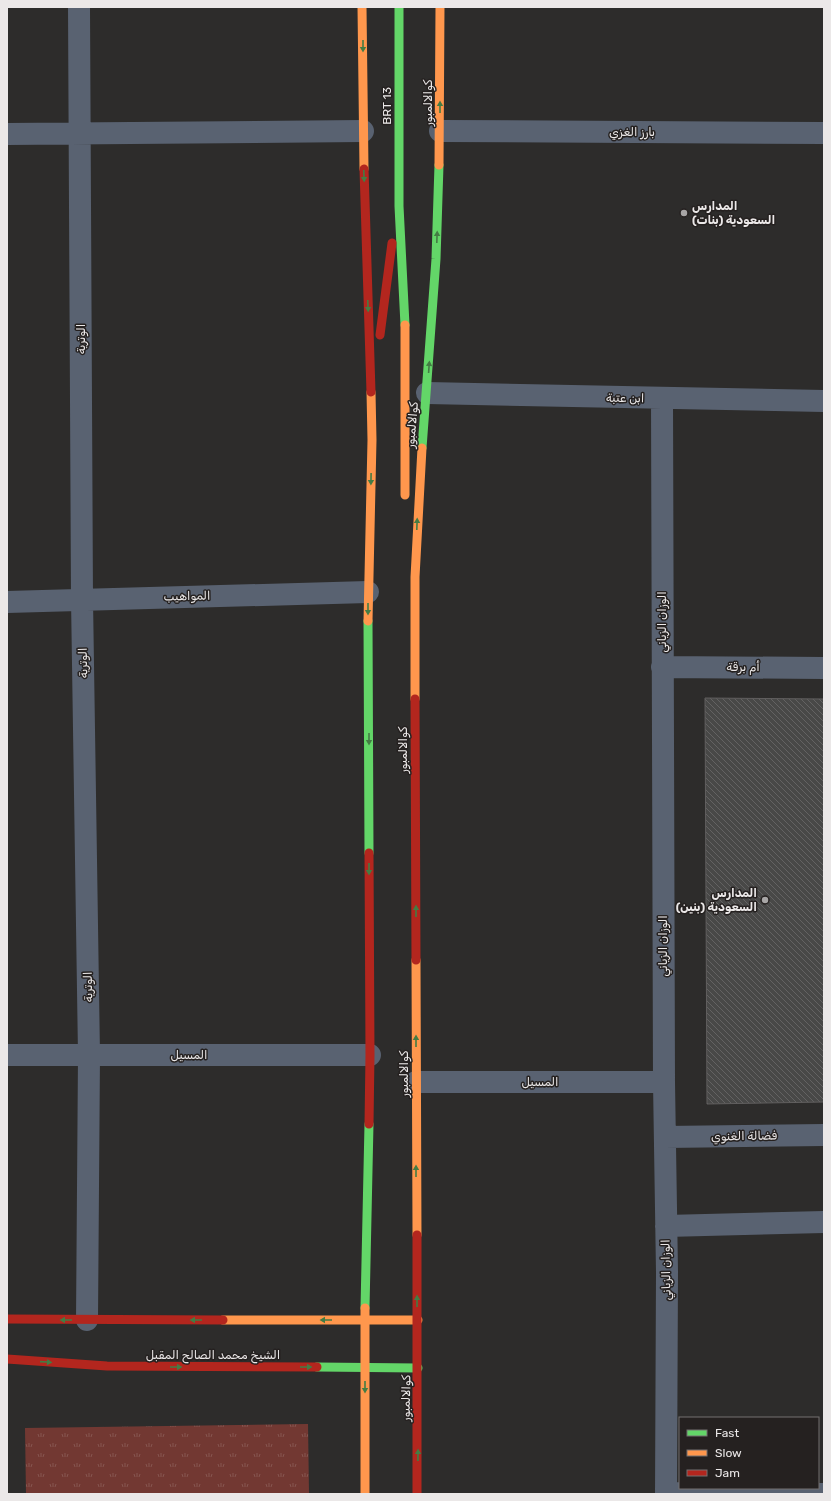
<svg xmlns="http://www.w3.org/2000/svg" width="831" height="1501" viewBox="0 0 831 1501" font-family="Rubik,'Noto Naskh Arabic',sans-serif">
	<defs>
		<pattern id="grass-tufts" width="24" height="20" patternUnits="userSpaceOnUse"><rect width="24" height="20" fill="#723832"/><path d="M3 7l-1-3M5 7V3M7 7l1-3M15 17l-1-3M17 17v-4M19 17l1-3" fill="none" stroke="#865550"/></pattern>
		<pattern id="building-back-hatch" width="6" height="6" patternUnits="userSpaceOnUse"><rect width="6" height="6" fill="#484847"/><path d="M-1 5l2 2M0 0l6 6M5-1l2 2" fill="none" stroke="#636262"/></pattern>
	</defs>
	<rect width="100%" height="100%" fill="#2d2c2b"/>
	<path fill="url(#grass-tufts)" d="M308 1424 309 1494H26L25 1428Z"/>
	<path fill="url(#building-back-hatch)" stroke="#615f5f" d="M705 698 824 699V1102L707 1104Z"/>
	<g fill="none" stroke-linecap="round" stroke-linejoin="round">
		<path stroke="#596271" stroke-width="22" d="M79 7 82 599 89 1055 87 1320
			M440 131 824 133
			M7 134 363 131
			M427 393 824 401
			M662 399 664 1082 667 1272 666 1494
			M7 602 368 592
			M662 667 824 668
			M7 1055H370
			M416 1082H664
			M665 1137 824 1135
			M666 1226 824 1222
			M666 1493 824 1494"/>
		<path stroke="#63d668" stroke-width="9" d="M399 7V206L405 325
			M422 448 436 259 439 165
			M368 621 369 853
			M365 1308 369 1124
			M317 1367 418 1368"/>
		<path stroke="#ff974d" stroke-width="9" d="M362 7 364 169
			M439 165 440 7
			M405 495V325
			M368 621 372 440 371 392
			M415 699V577L422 448
			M416 960 417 1235
			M223 1320H418
			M365 1494V1308"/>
		<path stroke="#b3261e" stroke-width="9" d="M364 169 371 392
			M380 335 392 243
			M415 699 416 960
			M369 1124 370 1055 369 853
			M7 1319 223 1320
			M7 1359 107 1366 317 1367
			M417 1494V1235"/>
	</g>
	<defs><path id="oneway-solid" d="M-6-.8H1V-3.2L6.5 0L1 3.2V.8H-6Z"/></defs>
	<g fill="#447c44">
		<use href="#oneway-solid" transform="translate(363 46) rotate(90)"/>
		<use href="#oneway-solid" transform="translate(440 107) rotate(-90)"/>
		<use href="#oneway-solid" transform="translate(364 176) rotate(88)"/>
		<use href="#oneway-solid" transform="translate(437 237) rotate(-88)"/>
		<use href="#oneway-solid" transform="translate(368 306) rotate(88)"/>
		<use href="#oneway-solid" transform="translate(429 367) rotate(-86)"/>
		<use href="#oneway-solid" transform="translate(371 479) rotate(91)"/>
		<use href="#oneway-solid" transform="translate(417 524) rotate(-88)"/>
		<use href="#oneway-solid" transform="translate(368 609) rotate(90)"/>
		<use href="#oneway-solid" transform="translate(369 739) rotate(90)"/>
		<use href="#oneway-solid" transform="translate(369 869) rotate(90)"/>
		<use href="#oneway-solid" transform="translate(416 911) rotate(-90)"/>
		<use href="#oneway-solid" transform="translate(416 1041) rotate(-90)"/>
		<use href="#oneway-solid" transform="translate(416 1171) rotate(-90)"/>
		<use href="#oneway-solid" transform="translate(417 1301) rotate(-90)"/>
		<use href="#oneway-solid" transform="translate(66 1320) rotate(-180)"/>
		<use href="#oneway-solid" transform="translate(196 1320) rotate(-180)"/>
		<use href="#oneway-solid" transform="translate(326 1320) rotate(-180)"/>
		<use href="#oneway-solid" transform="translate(46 1362) rotate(4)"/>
		<use href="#oneway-solid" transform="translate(176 1367)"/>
		<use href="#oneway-solid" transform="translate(306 1367)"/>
		<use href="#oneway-solid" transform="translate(365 1387) rotate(90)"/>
		<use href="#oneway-solid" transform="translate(418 1455) rotate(-89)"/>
	</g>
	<g fill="#a8a6a6" stroke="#252120" stroke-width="1.5">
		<circle cx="684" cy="213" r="4"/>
		<circle cx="765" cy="900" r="4"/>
	</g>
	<g text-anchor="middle" stroke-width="3" stroke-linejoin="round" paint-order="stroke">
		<g font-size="12" fill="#ebe8e8" stroke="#252120">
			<text transform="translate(428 103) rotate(-90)" y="4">كوالالمبور</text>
			<text transform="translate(387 106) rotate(-90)" y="4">BRT 13</text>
			<text x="632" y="136">بارز الغزي</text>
			<text transform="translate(81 339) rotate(-90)" y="4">الوترية</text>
			<text transform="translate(625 398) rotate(1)" y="4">ابن عتبة</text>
			<text transform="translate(412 425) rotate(-85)" y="4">كوالالمبور</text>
			<text transform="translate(187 596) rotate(-1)" y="4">المواهيب</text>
			<text transform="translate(662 622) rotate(-90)" y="4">الوزان الزياني</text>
			<text transform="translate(83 663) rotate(-91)" y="4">الوترية</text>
			<text x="743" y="671">أم برقة</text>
			<text transform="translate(403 750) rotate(-90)" y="4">كوالالمبور</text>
			<text transform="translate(663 946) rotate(-90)" y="4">الوزان الزياني</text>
			<text transform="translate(88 987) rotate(-91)" y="4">الوترية</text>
			<text x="189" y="1059">المسيل</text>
			<text transform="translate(404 1074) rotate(-90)" y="4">كوالالمبور</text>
			<text x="540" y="1086">المسيل</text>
			<text transform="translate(744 1136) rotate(-1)" y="4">فضالة الغنوي</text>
			<text transform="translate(666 1270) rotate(-91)" y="4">الوزان الزياني</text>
			<text x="213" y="1359">الشيخ محمد الصالح المقبل</text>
			<text transform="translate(406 1398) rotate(-89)" y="4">كوالالمبور</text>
		</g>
		<g font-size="12" font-weight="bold" fill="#ebe8e8" stroke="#252120" text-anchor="start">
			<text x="692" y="210">المدارس<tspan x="692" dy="14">السعودية (بنات)</tspan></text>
			<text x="757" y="897" text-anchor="end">المدارس<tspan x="757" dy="14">السعودية (بنين)</tspan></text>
		</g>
	</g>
	<rect width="831" height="1501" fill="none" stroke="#ebe8e8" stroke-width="16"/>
	<rect x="679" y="1417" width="140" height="72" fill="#252120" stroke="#747170"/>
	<rect x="687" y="1430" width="20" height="6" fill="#63d668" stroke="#747170"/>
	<text x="715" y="1437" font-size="12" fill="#ebe8e8">Fast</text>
	<rect x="687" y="1450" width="20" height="6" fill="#ff974d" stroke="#747170"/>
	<text x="715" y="1457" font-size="12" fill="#ebe8e8">Slow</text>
	<rect x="687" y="1470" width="20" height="6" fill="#b3261e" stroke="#747170"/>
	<text x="715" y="1477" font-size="12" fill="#ebe8e8">Jam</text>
</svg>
